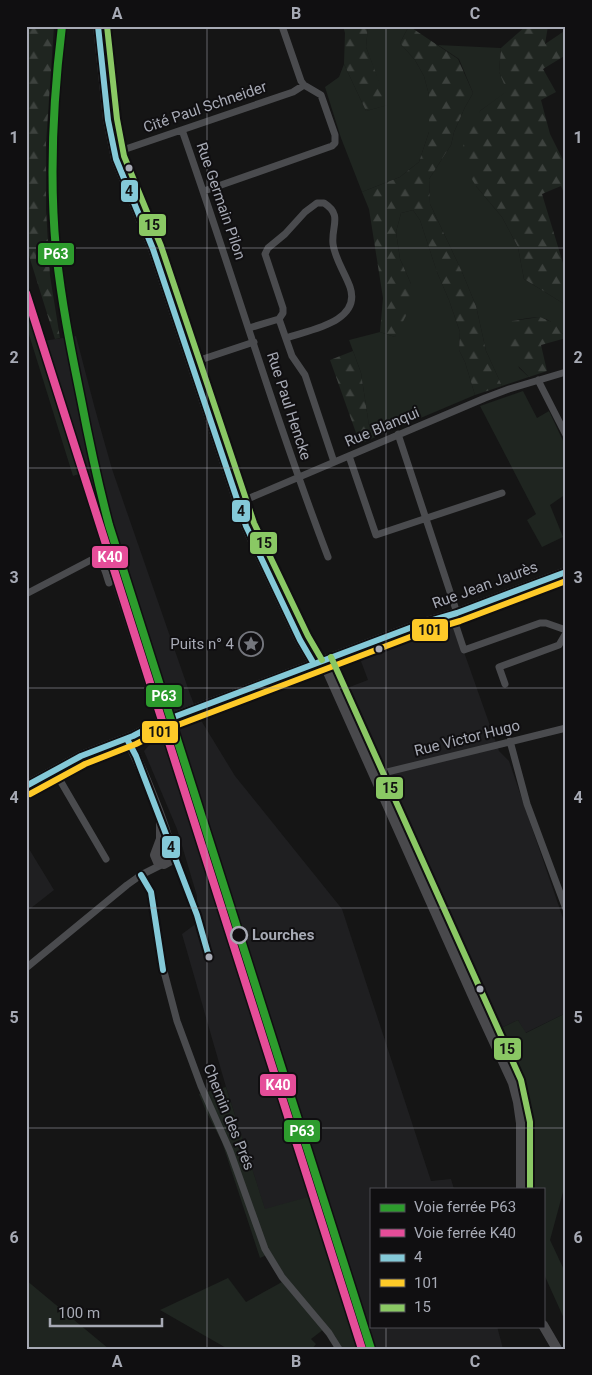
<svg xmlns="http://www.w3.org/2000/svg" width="592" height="1375" viewBox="0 0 592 1375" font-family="Roboto,sans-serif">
	<defs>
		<pattern id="forest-firs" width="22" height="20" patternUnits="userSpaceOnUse" patternTransform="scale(1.25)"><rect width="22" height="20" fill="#1f2520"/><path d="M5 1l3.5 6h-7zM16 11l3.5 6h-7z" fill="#3d423e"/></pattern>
	</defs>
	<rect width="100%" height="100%" fill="#151515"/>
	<path fill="#1f1f21" d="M76 336 95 409 112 469 190 694 199 717 235 776 342 909 431 1181 451 1179 454 1189H371V1326H497L503 1349H359L312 1196 265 1210 226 1087 182 934 197 923V896L177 829 144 751 161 731 155 717 105 562 80 473 85 472 43 341Z
		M453 621 499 751 509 761 566 927V1013L525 1033 518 1020 497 1030 402 818 347 688 368 680 359 656 361 650Z
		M26 844 54 890 26 912Z"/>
	<path fill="#1f2520" d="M368 26H409L400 43 415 60 424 76 429 95V132L419 162 400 177 362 192 341 138 325 87 339 77 344 64 366 111 387 105 366 47Z
		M438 45 501 48 499 72 508 91 480 111 476 186 502 217 518 247 524 279 566 305V338C547 313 541 316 512 321L519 368 529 377 502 386 486 351 476 306 462 272 430 204 429 179 451 145 454 132 465 107 473 93 459 59Z
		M413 210 420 220 437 272 449 300 460 332 459 350 465 362 475 395 371 439 361 373 349 340 380 332 395 337 411 284 400 259 396 232 401 213Z
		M26 286 85 472 73 476 26 325Z
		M523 391 537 418 549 411 566 447V471L564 472 566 476V494L550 505 563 537 542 547 527 520 536 514 480 406Z
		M566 1013V1181L550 1240 566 1274V1323L543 1272V1189H532L534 1136 530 1105 497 1030 518 1020 526 1033Z
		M226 1087 265 1209 311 1196 359 1349H342L335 1336 287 1279 271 1253 260 1258 222 1142 206 1111 199 1094Z
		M228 1278 246 1302 282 1282 324 1329 311 1339 316 1344 312 1349H228L160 1310Z
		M26 1280 109 1349H26Z"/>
	<path fill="url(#forest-firs)" d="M26 26H54L46 143V209L50 276 60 338 55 339 26 246Z
		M343 26H368L366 47 388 105 366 111 344 64 345 33Z
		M409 26 458 59 473 93 465 107 454 132 451 145 429 179 430 204 462 272 476 306 486 351 502 386 475 395 465 362 459 350 460 332 449 300 437 272 420 220 413 210 401 213 396 232 400 259 411 284 410 308 395 337 380 332 383 298 369 209 362 192 400 177 419 162 429 132V95L424 76 415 60 400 43Z
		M526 26H548L545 44 566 30V55L543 69 556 92 541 100 550 134 566 166V198L561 186 542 194 566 273V305L524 279 518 247 502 217 476 186 462 163 463 146 480 111 507 91 499 72 501 48Z
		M540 317 554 323 566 338 541 345 547 371 529 377C507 355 503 351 512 321Z
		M353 351 361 373 371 439 360 444 330 360Z"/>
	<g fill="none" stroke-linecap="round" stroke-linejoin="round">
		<path stroke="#4a4b4e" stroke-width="7" d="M182 130C232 272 274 416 328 557
			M114 153 293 92 304 85
			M204 191 332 146 335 143V135L321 95 304 85 301 81 282 26
			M249 328 279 319
			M286 338C309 330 362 322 350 287 345 273 335 259 333 244 331 226 343 215 324 203H317L305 212 285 234 268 248 265 254 283 308V313L279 319 292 356 305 375 334 462
			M191 363 254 342
			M538 380 566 435
			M398 434 457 613
			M349 456 376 535 502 493
			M238 503 485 398 509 389 566 372
			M26 594 91 560C104 559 105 572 109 583
			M452 614 464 650 540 623H546L566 630
			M505 684 499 667 559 645 566 633
			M510 741 527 804 566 909
			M54 770 106 859
			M375 775 566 728
			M141 875 147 883 151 892 161 960 177 1021 201 1086 230 1151 265 1249 282 1277 329 1333 339 1349
			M26 968 127 885 141 875 163 864"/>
		<path stroke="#49494c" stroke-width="10" d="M98 26 108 120 116 159 153 249 246 526 300 640 314 664
			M323 661 476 1003 513 1083 518 1102 521 1123V1189
			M127 739C136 755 176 847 171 860L164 864 158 862 155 855 161 839V822
			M26 786 81 756 133 736 158 723 423 623 457 613 566 572
			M543 1325 557 1349"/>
		<defs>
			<path id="bus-1" d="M98 26 108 120 116 159 153 249 246 526 300 640 314 664
				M127 739 136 756 197 915 209 957
				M26 786 81 756 133 736 158 723 423 623 457 613 566 572
				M141 875 151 892 163 970"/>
			<path id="bus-2" d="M30 794 85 764 136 744 162 731 426 631 460 621 566 581"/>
			<path id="bus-3" d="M107 26 117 119 124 156 161 246 254 523 308 636 322 660
				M331 657 521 1080 530 1122V1189"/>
		</defs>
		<use href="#bus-1" stroke="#100f11" stroke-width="10"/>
		<use href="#bus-2" stroke="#100f11" stroke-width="10"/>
		<use href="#bus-3" stroke="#100f11" stroke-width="10"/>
		<use href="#bus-1" stroke="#84c9d8" stroke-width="6"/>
		<use href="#bus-2" stroke="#feca28" stroke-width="6"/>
		<use href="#bus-3" stroke="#8ac864" stroke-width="6"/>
		<defs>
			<path id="rail-1" d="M62 26C53 100 49 175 56 250 61 300 71 350 81 399 89 441 98 483 109 525L371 1349"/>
			<path id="rail-2" d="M26 293 362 1349"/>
		</defs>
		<use href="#rail-1" stroke="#100f11" stroke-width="11"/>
		<use href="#rail-2" stroke="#100f11" stroke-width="11"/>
		<use href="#rail-1" stroke="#2d9c2d" stroke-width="8"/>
		<use href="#rail-2" stroke="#e54d99" stroke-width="8"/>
	</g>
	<path fill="none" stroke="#a7aab5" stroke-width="1" stroke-opacity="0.55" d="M207 26V1349M386 26V1189M26 248H566M26 468H566M26 688H566M26 908H566M26 1128H566M386 1326V1349"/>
	<defs>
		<symbol id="sight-ring" viewBox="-11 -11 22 22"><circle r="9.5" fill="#100f11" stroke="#74767d" stroke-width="1.5"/><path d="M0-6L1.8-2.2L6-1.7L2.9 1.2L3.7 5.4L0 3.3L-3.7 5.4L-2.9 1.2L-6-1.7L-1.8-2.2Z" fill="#74767d"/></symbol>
	</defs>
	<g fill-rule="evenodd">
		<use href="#sight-ring" x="237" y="630" width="28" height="28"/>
	</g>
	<g fill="#a7aab5" stroke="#100f11" stroke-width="2">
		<circle cx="129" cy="168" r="4.5"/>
		<circle cx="379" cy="649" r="4.5"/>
		<circle cx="209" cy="957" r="4.5"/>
		<circle cx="480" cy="989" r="4.5"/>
	</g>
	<circle fill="#100f11" stroke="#a7aab5" stroke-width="2.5" cx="239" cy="935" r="8"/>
	<g text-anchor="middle" stroke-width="4" stroke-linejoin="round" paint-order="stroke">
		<g font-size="15" fill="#a7aab5" stroke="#100f11">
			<text transform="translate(205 107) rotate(-19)" y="5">Cité Paul Schneider</text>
			<text transform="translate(221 201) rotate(71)" y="5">Rue Germain Pilon</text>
			<text transform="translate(289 406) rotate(72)" y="5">Rue Paul Hencke</text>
			<text transform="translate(382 427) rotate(-23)" y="5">Rue Blanqui</text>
			<text transform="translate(485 585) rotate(-20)" y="5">Rue Jean Jaurès</text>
			<text transform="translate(467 738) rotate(-14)" y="5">Rue Victor Hugo</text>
			<text transform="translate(229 1117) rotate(68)" y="5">Chemin des Prés</text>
		</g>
		<g font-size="15" fill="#a7aab5" stroke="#100f11" text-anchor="end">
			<text x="234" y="649">Puits n° 4</text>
		</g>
		<g font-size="15" font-weight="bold" fill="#a7aab5" stroke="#100f11" text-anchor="start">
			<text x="252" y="940">Lourches</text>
		</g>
	</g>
	<g stroke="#100f11" stroke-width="2">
		<rect x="120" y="179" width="19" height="24" rx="5" fill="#84c9d8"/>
		<rect x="138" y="213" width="29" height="24" rx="5" fill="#8ac864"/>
		<rect x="37" y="242" width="38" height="24" rx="5" fill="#2d9c2d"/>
		<rect x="231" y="499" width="20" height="24" rx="5" fill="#84c9d8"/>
		<rect x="249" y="531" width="29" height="24" rx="5" fill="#8ac864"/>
		<rect x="91" y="545" width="38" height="24" rx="5" fill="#e54d99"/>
		<rect x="411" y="618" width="38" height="24" rx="5" fill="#feca28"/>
		<rect x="145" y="684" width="38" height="24" rx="5" fill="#2d9c2d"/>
		<rect x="141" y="720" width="38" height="24" rx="5" fill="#feca28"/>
		<rect x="375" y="776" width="29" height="24" rx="5" fill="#8ac864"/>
		<rect x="161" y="835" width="20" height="24" rx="5" fill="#84c9d8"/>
		<rect x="493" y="1037" width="29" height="24" rx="5" fill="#8ac864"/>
		<rect x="259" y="1073" width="38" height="24" rx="5" fill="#e54d99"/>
		<rect x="283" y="1119" width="38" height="24" rx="5" fill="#2d9c2d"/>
	</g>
	<g font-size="14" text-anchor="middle" font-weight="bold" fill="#fff">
		<text x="56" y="259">P63</text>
		<text x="110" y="562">K40</text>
		<text x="164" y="701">P63</text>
		<text x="278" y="1090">K40</text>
		<text x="302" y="1136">P63</text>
	</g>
	<g font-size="14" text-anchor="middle" font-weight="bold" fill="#111">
		<text x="129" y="196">4</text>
		<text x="152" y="230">15</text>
		<text x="241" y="516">4</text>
		<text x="264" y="548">15</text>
		<text x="430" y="635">101</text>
		<text x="160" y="737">101</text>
		<text x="390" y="793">15</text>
		<text x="171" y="852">4</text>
		<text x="507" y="1054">15</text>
	</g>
	<rect width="592" height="1375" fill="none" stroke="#100f11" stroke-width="55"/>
	<rect x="370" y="1188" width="175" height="140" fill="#100f11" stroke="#4c4d53"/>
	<rect x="380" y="1204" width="25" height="8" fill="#2d9c2d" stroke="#4c4d53"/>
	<text x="414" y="1212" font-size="15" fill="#a7aab5">Voie ferrée P63</text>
	<rect x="380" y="1229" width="25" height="8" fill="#e54d99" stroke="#4c4d53"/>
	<text x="414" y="1238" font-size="15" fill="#a7aab5">Voie ferrée K40</text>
	<rect x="380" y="1254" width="25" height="8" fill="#84c9d8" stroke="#4c4d53"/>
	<text x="414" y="1262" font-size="15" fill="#a7aab5">4</text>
	<rect x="380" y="1279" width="25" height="8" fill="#feca28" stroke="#4c4d53"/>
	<text x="414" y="1288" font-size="15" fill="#a7aab5">101</text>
	<rect x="380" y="1304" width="25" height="8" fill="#8ac864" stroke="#4c4d53"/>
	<text x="414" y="1312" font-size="15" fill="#a7aab5">15</text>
	<path d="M50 1318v8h112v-8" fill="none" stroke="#a7aab5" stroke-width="2.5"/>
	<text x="58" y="1318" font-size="15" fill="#a7aab5" stroke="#100f11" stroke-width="4" paint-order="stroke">100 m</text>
	<rect x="28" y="28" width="536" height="1320" fill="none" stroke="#a7aab5" stroke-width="2"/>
	<g font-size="16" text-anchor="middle" font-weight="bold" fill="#a7aab5">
		<text x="117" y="19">A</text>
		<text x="296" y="19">B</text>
		<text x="475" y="19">C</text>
		<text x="14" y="143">1</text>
		<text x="578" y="143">1</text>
		<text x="14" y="363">2</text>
		<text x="578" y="363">2</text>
		<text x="14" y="583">3</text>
		<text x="578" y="583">3</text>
		<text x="14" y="803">4</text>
		<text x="578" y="803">4</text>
		<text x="14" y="1023">5</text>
		<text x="578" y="1023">5</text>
		<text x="14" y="1243">6</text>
		<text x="578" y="1243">6</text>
		<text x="117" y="1367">A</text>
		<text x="296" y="1367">B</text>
		<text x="475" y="1367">C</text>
	</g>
</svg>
